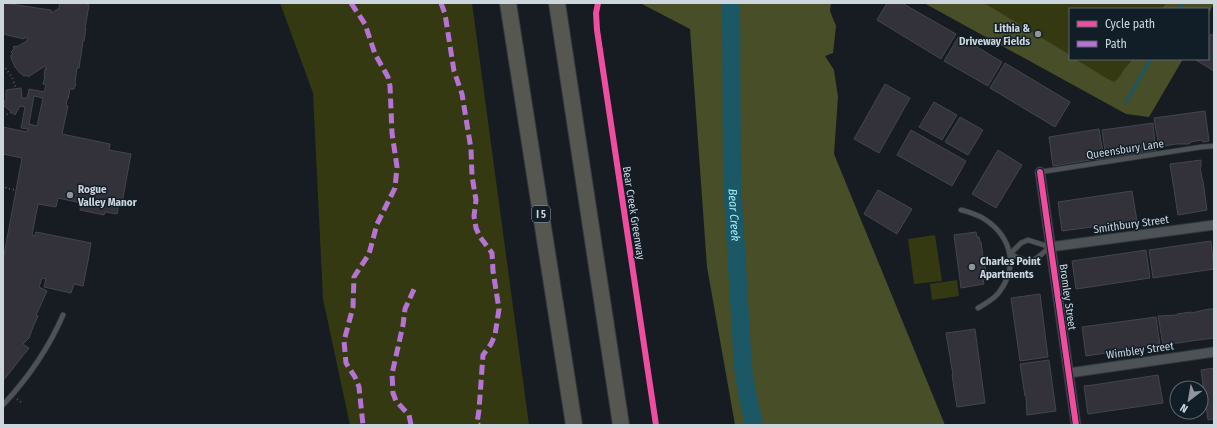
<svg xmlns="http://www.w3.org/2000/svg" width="1217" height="428" viewBox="0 0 1217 428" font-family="'Fira Sans Condensed',sans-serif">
	<rect width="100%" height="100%" fill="#161c22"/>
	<path fill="#343912" d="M280 3H472L529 425H350L323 299 313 93Z
		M954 3H1200L1196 9H1070V59H1167L1137 111Z
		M935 235 942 281 914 284 908 239Z
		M957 280 959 296 932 300 930 284Z"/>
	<path fill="#484e27" d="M640 3H831L830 11 836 26 833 53 825 56 834 70 838 97 834 154 945 425H735L707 267 690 29Z
		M924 3H984L1070 55V59H1075L1106 78 1114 82C1119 78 1121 75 1123 71 1126 66 1130 64 1132 59H1183L1149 117 1126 114Z
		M1166 3H1214L1208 15V9H1162Z"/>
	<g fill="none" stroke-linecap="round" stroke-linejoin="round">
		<path stroke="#1b5764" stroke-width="3" d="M1180 9 1183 3
			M1126 102 1151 59"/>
		<path stroke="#1b5764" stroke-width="18" id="s1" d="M731 3 732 182 743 368 748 398 754 425"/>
	</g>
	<path fill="#33323b" stroke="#43464a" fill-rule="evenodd" d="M3 3 51 10 52 13 59 8 60 3H84L89 5 85 28H86L84 41H83L79 68H77L75 83 76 84 74 89H70L68 99H67L66 106H68L62 134 110 144 109 150 131 154 122 203H119L117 214 105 212 104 215 80 210 81 203 58 198 56 207 38 204 32 235 35 236 36 232 91 243 88 261 83 286 74 284 71 293 44 287 46 279 42 278 39 287 47 291 37 313 36 315 38 316 33 327 29 338 23 344 29 348 3 381V260L22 158 3 154V127L27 132 28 129 21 128 25 107 20 106 15 115 3 105 6 99V90L21 88 22 98H27L29 89 44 92 46 85 43 84 45 76H44L45 69H47L45 66 28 77 27 75 24 76 20 73 15 67 11 58V55L13 54 11 52 14 49 13 47 16 46 17 47 28 40 25 37 24 39 3 34ZM34 96 43 98 37 126 29 124Z
		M887 3H902L956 34 941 59 877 20Z
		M1211 34 1214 36V71L1196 60 1197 59H1208V40Z
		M959 36 1002 62 988 86 944 61Z
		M1005 63 1070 102 1055 127 990 88Z
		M885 84 910 98 879 153 854 139Z
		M934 102 957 115 942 140 919 127Z
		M1205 111 1209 141 1203 142 1201 140 1191 142 1189 144H1176L1159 147 1154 118Z
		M960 117 983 130 968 155 945 142Z
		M1153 123 1156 153H1148L1106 159 1102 130Z
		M1099 129 1104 159 1098 160 1096 159 1053 166 1049 137Z
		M911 130 966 161 952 186 897 155Z
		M998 150 1022 165 996 208 972 194Z
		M1201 160V166L1200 168 1202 178 1203 181 1207 210 1178 215 1170 164Z
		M878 190 912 209 897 234 864 214Z
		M1132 191 1137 221 1062 231 1058 202Z
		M976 232 977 237H979L980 242H981L983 257H982L983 259H984L986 274H984L985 279H983L984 284 961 288 954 235Z
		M1211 241 1214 269 1153 278 1149 250Z
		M1146 250 1150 278 1076 289 1072 261Z
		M1040 294 1048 357 1020 361 1011 298Z
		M1209 309H1214V337L1213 338 1163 345 1158 316 1177 315V314L1191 312V313Z
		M1156 317 1160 345 1086 356 1082 327Z
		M975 329 985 403 957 407 952 375H953L946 333Z
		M1049 360 1056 411 1027 415 1026 396H1025L1020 364Z
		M1214 368V419L1208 420 1201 370Z
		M1158 375 1163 403 1088 414 1084 386 1093 385Z"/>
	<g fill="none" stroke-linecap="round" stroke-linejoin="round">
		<defs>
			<path id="lane" d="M1040 172 1201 147 1214 146
				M961 210C968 211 974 214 981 217 1009 233 1020 263 1000 291 995 299 986 303 978 308
				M1028 240 1050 247C1029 264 1035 265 1010 254L1021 243Z
				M3 405C28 378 48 350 63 315"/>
			<path id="street" d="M1040 172 1076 425
				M1050 247 1214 225
				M1069 373 1214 352"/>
			<path id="highway" d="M508 3 574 425
				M557 3 621 425"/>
		</defs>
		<use href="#lane" stroke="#34383d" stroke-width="6"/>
		<use href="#street" stroke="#34383d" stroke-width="11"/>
		<use href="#highway" stroke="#34383d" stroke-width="18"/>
		<path stroke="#52575b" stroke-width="2" stroke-dasharray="1 3" stroke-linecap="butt" d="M3 65 12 77 16 89
			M3 116 12 112
			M3 184 6 188 15 190
			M3 191 6 188
			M17 399 22 403"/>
		<use href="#lane" stroke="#4d5256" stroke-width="4.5"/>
		<use href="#street" stroke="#4d5256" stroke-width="9"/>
		<use href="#highway" stroke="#575752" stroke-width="16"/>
		<path stroke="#b673d3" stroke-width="5" stroke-dasharray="10 5" stroke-linecap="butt" d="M351 3 365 24 375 54 388 77 390 86 392 133 397 167 395 188 377 224 369 254 354 277 353 307 344 341 346 363 355 377 359 387 363 425
			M441 3 445 14 454 71 462 94 471 149 472 176 476 200 474 216 476 228 480 237 492 253 493 271 499 309 495 335 491 344 483 355 479 410 477 423 479 425
			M411 425 409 415 396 401 393 393 392 374 403 325 405 309 415 287"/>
		<defs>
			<path id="cycleway" d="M598 3 596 13 597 30 656 425
				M1040 172 1076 425"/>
		</defs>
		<use href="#cycleway" stroke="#111d27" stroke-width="8"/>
		<use href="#cycleway" stroke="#ef4d9e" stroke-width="6"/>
	</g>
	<g fill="#8e959c" stroke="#111d27" stroke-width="1.5">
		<circle cx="1038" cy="34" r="4"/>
		<circle cx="70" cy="195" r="4"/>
		<circle cx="972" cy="267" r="4"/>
	</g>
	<g text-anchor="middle" stroke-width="3" stroke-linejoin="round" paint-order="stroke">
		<rect fill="#111d27" stroke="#959ea6" stroke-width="1" x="532" y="206" width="18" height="16" rx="3"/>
		<g font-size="10" font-weight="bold" fill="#ced6dd">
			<text x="541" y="218">I 5</text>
		</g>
		<g font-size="11" font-weight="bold" fill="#ced6dd" stroke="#111d27" text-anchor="start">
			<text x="1030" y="32" text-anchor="end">Lithia &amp;<tspan x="1030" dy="13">Driveway Fields</tspan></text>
			<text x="78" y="193">Rogue<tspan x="78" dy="13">Valley Manor</tspan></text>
			<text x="980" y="265">Charles Point<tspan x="980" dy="13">Apartments</tspan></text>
		</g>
		<g font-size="11" fill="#ced6dd" stroke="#111d27">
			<text transform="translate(1125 149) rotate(-9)" y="4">Queensbury Lane</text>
			<text transform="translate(634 213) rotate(81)" y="4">Bear Creek Greenway</text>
			<text transform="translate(1131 224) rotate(-8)" y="4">Smithbury Street</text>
			<text transform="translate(1068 297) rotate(82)" y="4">Bromley Street</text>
			<text transform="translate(1140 350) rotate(-8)" y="4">Wimbley Street</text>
		</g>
		<g font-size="12" font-style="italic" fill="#a1edfd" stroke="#111d27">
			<text dy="4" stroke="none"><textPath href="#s1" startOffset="212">Bear Creek</textPath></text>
		</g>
	</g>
	<rect width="1217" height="428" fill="none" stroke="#ced6dd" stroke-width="8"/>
	<rect x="1069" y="8" width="140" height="52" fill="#111d27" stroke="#5d6770"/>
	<rect x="1077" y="21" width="20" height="6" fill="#ef4d9e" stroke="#5d6770"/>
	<text x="1105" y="28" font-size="12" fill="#ced6dd">Cycle path</text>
	<rect x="1077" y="41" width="20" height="6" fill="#b673d3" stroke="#5d6770"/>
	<text x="1105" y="48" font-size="12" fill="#ced6dd">Path</text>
	<g transform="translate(1189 400) rotate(211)"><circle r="19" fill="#111d27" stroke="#5d6770"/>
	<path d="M0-3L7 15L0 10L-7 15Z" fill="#8e959c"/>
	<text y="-6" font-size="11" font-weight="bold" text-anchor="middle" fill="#ced6dd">N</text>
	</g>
</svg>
